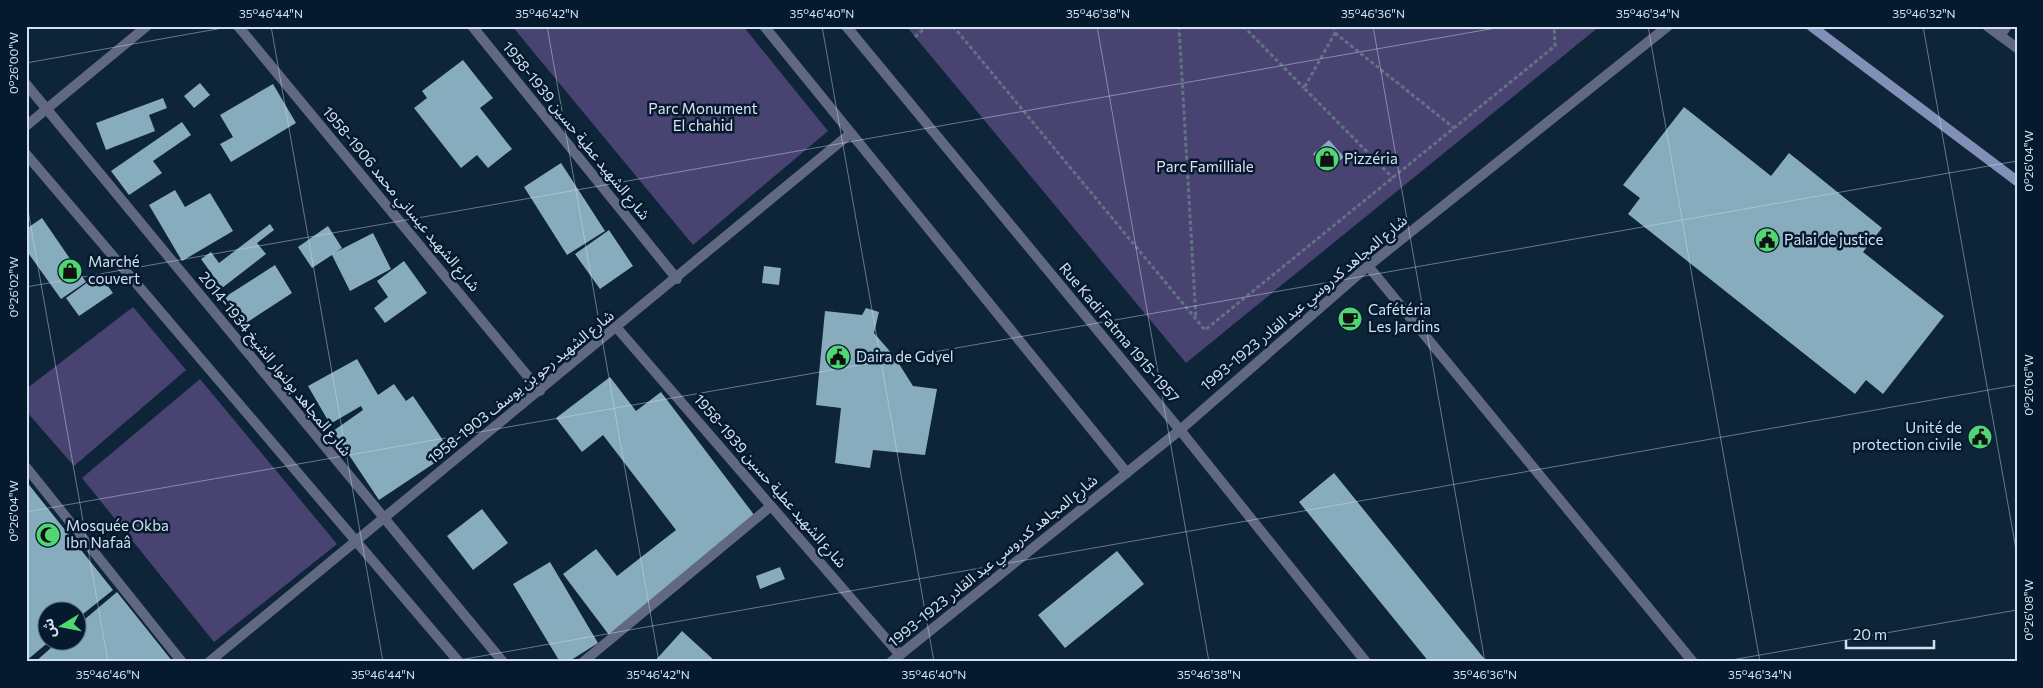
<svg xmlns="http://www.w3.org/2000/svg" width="2043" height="688" viewBox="0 0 2043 688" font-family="Commissioner,'Noto Sans Arabic',sans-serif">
	<rect width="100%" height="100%" fill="#0e2438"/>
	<path fill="#494372" d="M512 26H743L828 131 693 245Z
		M906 26H1600L1186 363Z
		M133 307 186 370 74 466 26 411V389Z
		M200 379 337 544 214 642 82 478Z"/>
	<path fill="#87acbe" d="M463 60 493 98 480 108 512 149 488 168 477 155 461 168 414 108 427 98 422 91Z
		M200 83 210 95 194 108 184 96Z
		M273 84 296 123 231 162 220 144 233 137 220 115Z
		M163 98 167 108 149 115 155 131 106 150 96 123Z
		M1684 107 1771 176 1789 153 1882 228 1863 252 1944 316 1883 394 1866 380 1855 394 1628 214 1640 198 1623 185Z
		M182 122 191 135 153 161 162 173 129 195 111 171Z
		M1329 140 1344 157 1328 171 1313 154Z
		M561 163 605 231 567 255 524 187Z
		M175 190 185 207 210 193 233 231 182 261 149 205Z
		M42 218 86 282 61 299 26 250V229Z
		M270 224 274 230 257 243 266 254 222 288 201 259 211 252 219 263Z
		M328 226 342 248 336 252 373 233 391 269 350 291 332 255 312 268 298 247Z
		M609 230 633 266 600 289 575 254Z
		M404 261 427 293 385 323 374 308 388 297 377 281Z
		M275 265 292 293 243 325 225 297Z
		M764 266 781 268 779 285 762 283Z
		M99 274 113 293 79 316 66 298Z
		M866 308 879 312 874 333 894 356 913 386 937 389 925 455 873 450 870 468 835 463 841 408 816 405 825 311 862 315Z
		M357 359 378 395 394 384 406 401 413 396 451 452 379 500 333 431 363 410 361 406 330 424 308 386Z
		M610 377 636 411 661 392 758 520 609 635 563 574 596 549 617 576 676 530 603 435 582 452 556 418Z
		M1334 473 1487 662H1429L1299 502Z
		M26 481 113 590 78 618V610H48V640H51L26 661Z
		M482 509 508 543 473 570 447 536Z
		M1117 551 1144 584 1065 648 1038 615Z
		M550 562 598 643 568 662H560L513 584Z
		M780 567 785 579 760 589 756 576Z
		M117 592 173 662H35L60 640H78V625Z
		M682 631 716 662H654Z"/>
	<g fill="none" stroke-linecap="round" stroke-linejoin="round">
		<path stroke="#607284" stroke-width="3" stroke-dasharray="4 2.5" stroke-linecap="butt" d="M953 26 1205 330 1555 46 1554 26
			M1179 26 1196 319
			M1243 26 1304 88
			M1333 26 1335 33 1304 88 1393 178
			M1335 33 1454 128
			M915 37 927 26"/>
		<path stroke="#606981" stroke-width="10" d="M238 26 540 391
			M472 26 677 279
			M764 26 1127 473
			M1987 26 2017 48
			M2000 36 2007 26
			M26 84 503 662
			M26 126 147 26
			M26 154 459 662
			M1368 266 1693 662
			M617 328 900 655
			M26 467 182 662
			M209 662 851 133
			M583 662 771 506
			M891 662 1180 430 1368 266 1668 26"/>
		<path stroke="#606981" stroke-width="10" d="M846 26 1180 430 1366 662"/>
		<path stroke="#8290b7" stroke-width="10" d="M1811 26 2017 181"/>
	</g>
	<path fill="none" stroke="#d3e1ef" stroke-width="1" stroke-opacity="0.45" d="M271 26 383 662M547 26 659 662M822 26 934 662M1097 26 1209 662M1373 26 1485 662M1648 26 1760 662M1923 26 2017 555M26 63 234 26M26 199 108 662M26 287 1507 26M26 512 2017 161M448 662 2017 385M1720 662 2017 610"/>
	<defs>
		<symbol id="shop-disc" viewBox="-11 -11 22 22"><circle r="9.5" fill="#51d674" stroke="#051a2e"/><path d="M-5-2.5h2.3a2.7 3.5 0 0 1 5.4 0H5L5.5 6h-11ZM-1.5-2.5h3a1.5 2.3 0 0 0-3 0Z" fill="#111"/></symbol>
		<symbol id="civic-disc" viewBox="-11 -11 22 22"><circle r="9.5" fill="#51d674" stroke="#051a2e"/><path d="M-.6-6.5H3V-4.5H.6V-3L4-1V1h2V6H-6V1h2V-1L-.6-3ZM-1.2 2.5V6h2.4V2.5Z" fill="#111"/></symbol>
		<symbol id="cafe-disc" viewBox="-11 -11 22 22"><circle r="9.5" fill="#51d674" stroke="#051a2e"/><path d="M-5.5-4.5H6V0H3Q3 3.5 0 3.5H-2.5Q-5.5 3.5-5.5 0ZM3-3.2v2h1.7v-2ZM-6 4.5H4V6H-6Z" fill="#111"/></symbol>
		<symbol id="mosque-disc" viewBox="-11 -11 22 22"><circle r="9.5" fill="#51d674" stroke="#051a2e"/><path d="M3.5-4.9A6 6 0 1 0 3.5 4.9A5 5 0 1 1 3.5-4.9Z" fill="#111"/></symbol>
	</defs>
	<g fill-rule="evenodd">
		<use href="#shop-disc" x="1313" y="145" width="28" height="28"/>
		<use href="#civic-disc" x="1753" y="226" width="28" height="28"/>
		<use href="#shop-disc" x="56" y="257" width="28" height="28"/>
		<use href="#cafe-disc" x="1336" y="305" width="28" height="28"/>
		<use href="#civic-disc" x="824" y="343" width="28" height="28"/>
		<use href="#civic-disc" x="1966" y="423" width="28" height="28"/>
		<use href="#mosque-disc" x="34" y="521" width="28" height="28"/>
	</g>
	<g text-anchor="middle" stroke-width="5" stroke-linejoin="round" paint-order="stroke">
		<g font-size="15" fill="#e1e0f2" stroke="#051a2e">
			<text x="703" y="114">Parc Monument<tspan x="703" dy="17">El chahid</tspan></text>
			<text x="1205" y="172">Parc Familliale</text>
		</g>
		<g font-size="15" fill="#d3e1ef" stroke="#051a2e">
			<text transform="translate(576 131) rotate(51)" y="5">شارع الشهيد عطية حسين 1939-1958</text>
			<text transform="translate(401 199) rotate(50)" y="5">شارع الشهيد عيساني محمد 1906-1958</text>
			<text transform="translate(1304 303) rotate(-40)" y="5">شارع المجاهد كدروسي عبد القادر 1923-1993</text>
			<text transform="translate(1119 333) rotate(50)" y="5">Rue Kadi Fatma 1915-1957</text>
			<text transform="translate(275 364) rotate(51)" y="5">شارع المجاهد بولنوار الشيخ 1934-2014</text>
			<text transform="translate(521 387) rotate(-39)" y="5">شارع الشهيد رحو بن يوسف 1903-1958</text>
			<text transform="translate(770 481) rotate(49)" y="5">شارع الشهيد عطية حسين 1939-1958</text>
			<text transform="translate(993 561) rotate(-39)" y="5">شارع المجاهد كدروسي عبد القادر 1923-1993</text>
		</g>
		<g font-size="15" fill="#d3e1ef" stroke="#051a2e" text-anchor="start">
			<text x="1344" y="164">Pizzéria</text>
			<text x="1784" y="245">Palai de justice</text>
			<text x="88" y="267">Marché<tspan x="88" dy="17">couvert</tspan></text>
			<text x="1368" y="315">Cafétéria<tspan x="1368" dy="17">Les Jardins</tspan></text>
			<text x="856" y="362">Daira de Gdyel</text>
			<text x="1962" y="433" text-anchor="end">Unité de<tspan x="1962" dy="17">protection civile</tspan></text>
			<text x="66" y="531">Mosquée Okba<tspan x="66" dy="17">Ibn Nafaâ</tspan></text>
		</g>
	</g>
	<rect width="2043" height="688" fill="none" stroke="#051a2e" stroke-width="55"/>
	<g transform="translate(62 626) rotate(260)"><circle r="24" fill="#051a2e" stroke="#576a7b"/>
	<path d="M0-4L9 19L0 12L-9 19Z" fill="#51d674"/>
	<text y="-8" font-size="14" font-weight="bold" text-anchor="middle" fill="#d3e1ef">ش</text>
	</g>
	<path d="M1846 640v8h88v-8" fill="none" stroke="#d3e1ef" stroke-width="2.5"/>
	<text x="1853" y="640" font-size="15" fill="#d3e1ef" stroke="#051a2e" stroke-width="4" paint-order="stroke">20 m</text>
	<rect x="28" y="28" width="1988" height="632" fill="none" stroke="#d3e1ef" stroke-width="2"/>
	<g font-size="12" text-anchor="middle" fill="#d3e1ef">
		<text x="271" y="18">35°46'44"N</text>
		<text x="547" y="18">35°46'42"N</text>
		<text x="822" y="18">35°46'40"N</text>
		<text x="1098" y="18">35°46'38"N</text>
		<text x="1373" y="18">35°46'36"N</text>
		<text x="1648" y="18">35°46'34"N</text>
		<text x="1924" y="18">35°46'32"N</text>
		<text transform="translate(14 63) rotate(-90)" y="4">0°26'00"W</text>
		<text transform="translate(2029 161) rotate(-90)" y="4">0°26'04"W</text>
		<text transform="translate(14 287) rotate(-90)" y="4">0°26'02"W</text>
		<text transform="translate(2029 385) rotate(-90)" y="4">0°26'06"W</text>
		<text transform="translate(14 511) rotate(-90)" y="4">0°26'04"W</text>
		<text transform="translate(2029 610) rotate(-90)" y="4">0°26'08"W</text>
		<text x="108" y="679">35°46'46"N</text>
		<text x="383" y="679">35°46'44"N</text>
		<text x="658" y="679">35°46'42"N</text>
		<text x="934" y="679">35°46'40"N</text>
		<text x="1209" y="679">35°46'38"N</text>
		<text x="1485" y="679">35°46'36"N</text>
		<text x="1760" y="679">35°46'34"N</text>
	</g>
</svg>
